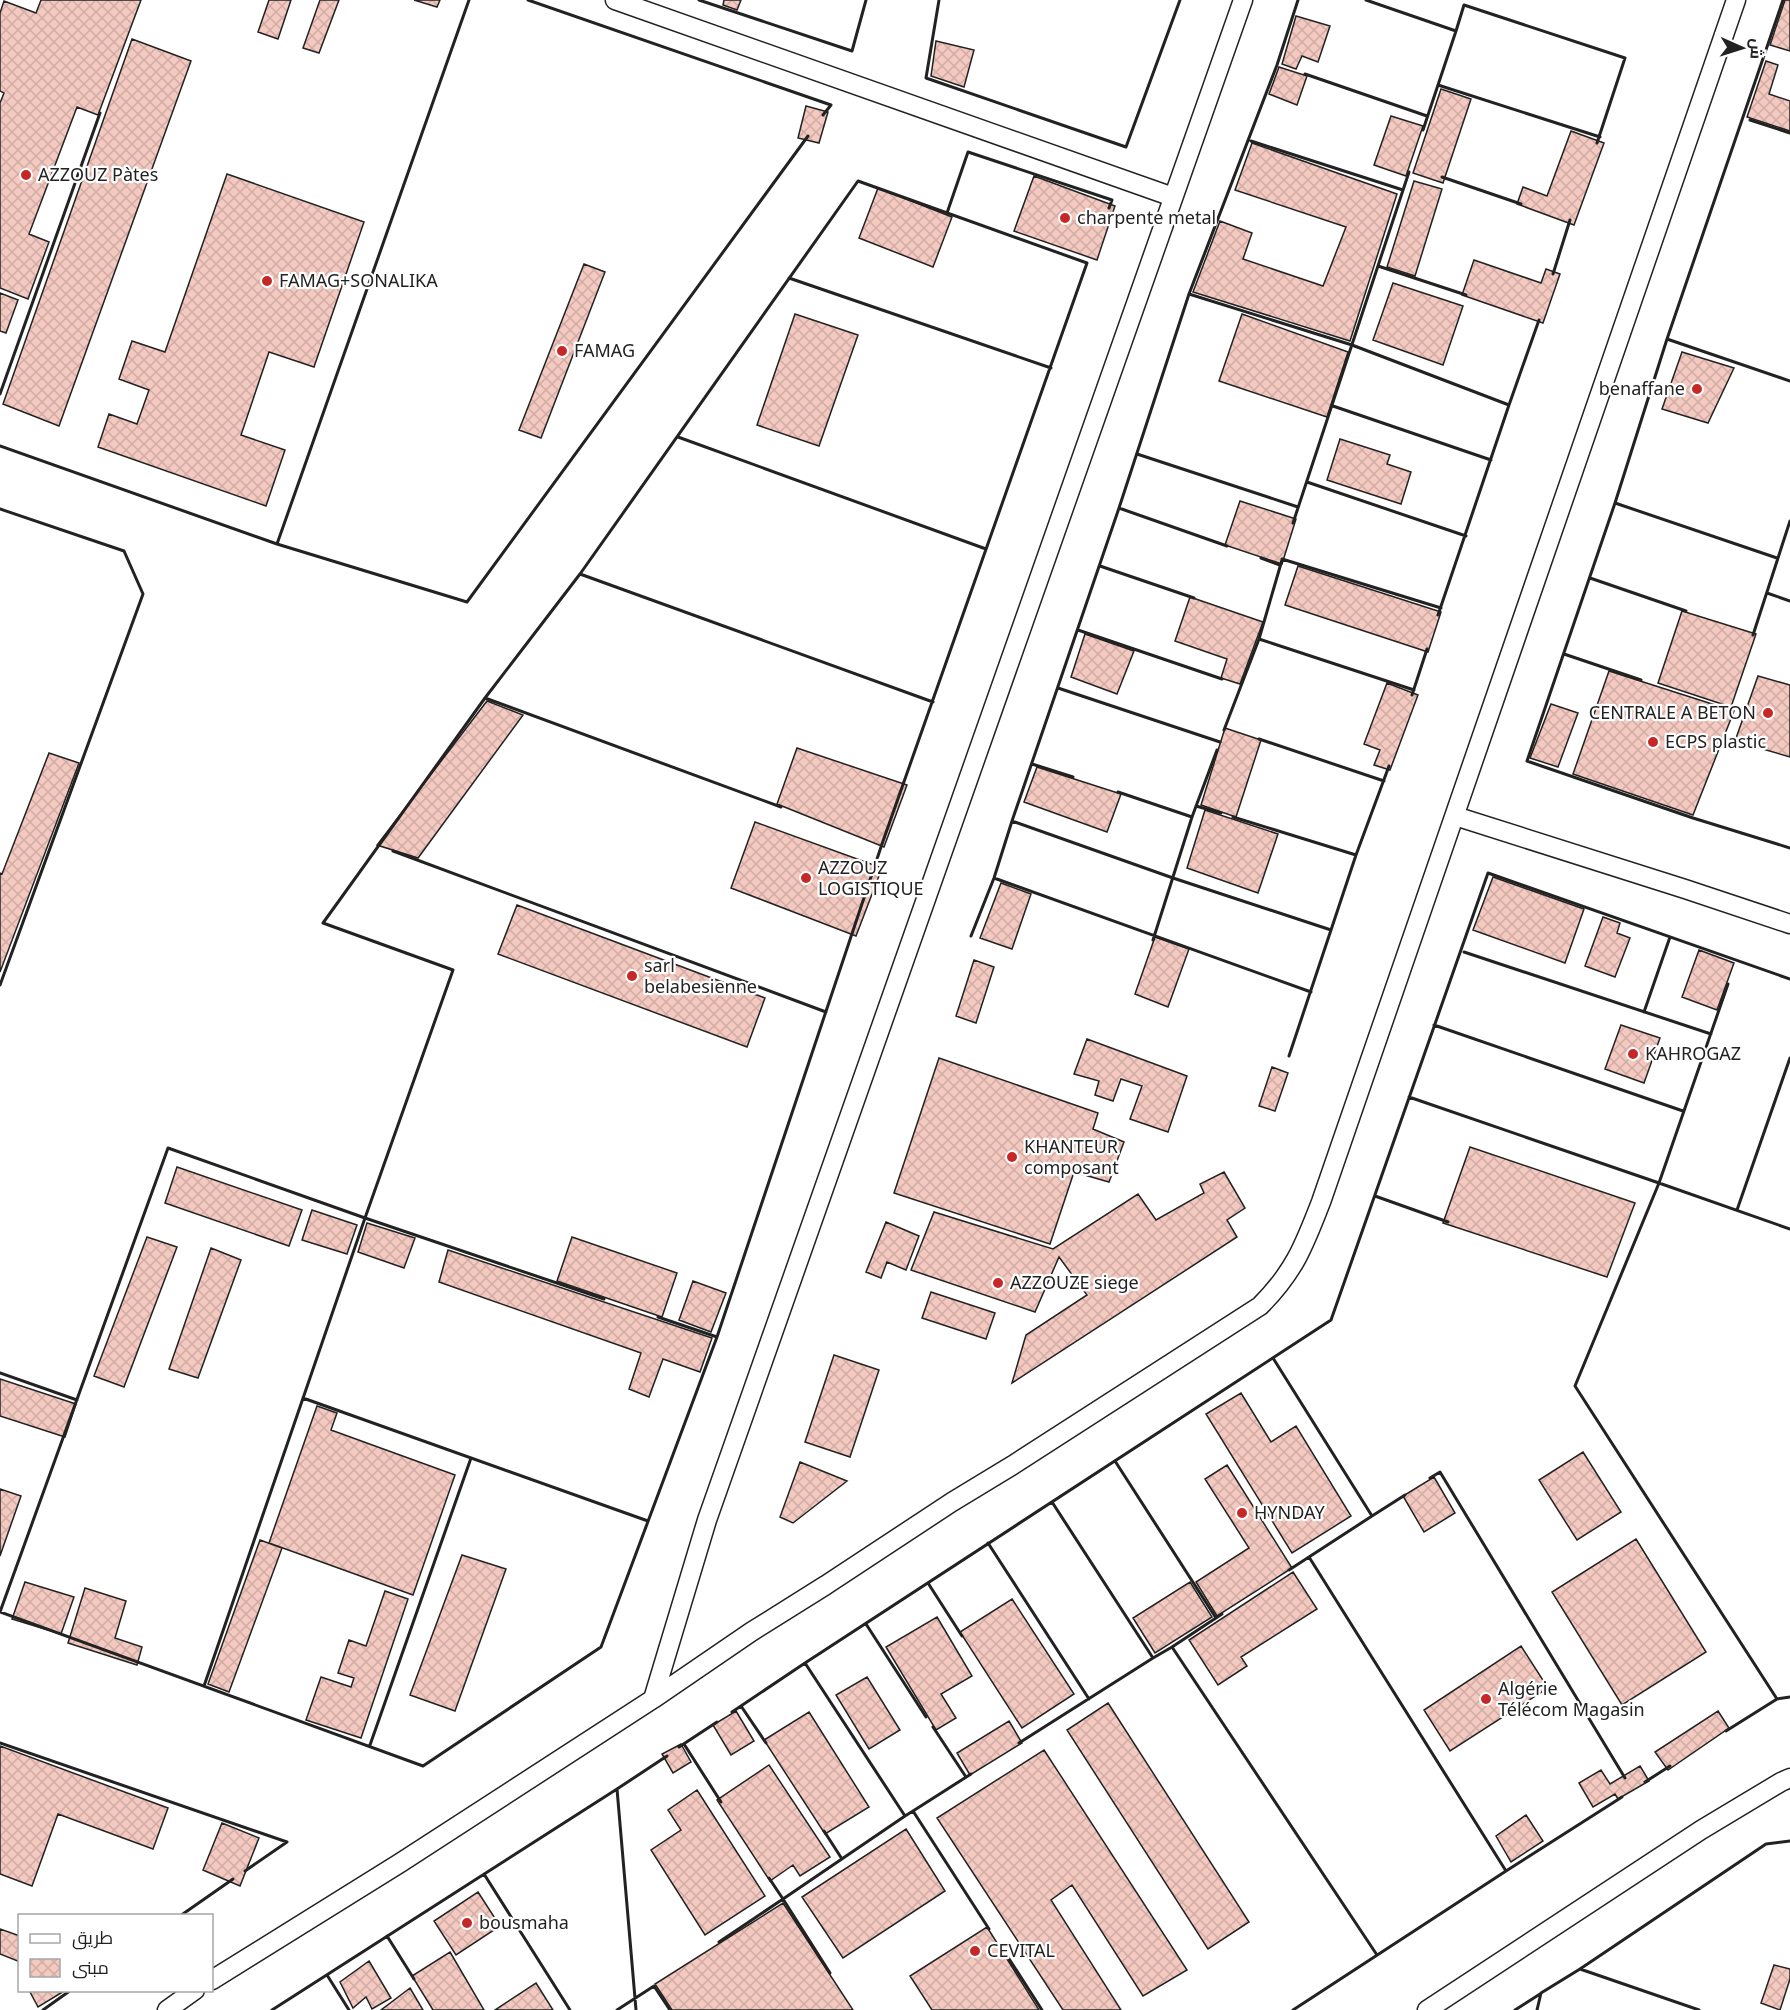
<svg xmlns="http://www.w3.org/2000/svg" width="1790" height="2010" viewBox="0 0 1790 2010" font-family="'Noto Sans',Cairo,sans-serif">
	<defs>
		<pattern id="building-cross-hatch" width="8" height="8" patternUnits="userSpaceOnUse" patternTransform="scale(1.5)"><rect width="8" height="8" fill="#f3c9c0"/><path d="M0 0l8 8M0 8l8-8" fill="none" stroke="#d0aca5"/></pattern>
	</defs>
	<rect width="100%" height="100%" fill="#fff"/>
	<path fill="url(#building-cross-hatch)" stroke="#222" stroke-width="1.5" d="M41 0H141L98 115 77 107 29 234 49 242 28 299 0 288V103L4 93 0 91V13L4 1 36 13Z
		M269 0H291L278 39 258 32Z
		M320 0H339L319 53 303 48Z
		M414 0H440L437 7Z
		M724 0H741L737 10 723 5Z
		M1785 0H1790V51L1770 45Z
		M1296 16 1330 26 1318 62 1302 56 1296 69 1282 64Z
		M132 39 191 61 59 426 3 404Z
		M936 41 974 50 964 87 931 76Z
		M1766 61 1778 65 1769 94 1790 101V131L1747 117Z
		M1279 67 1307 76 1297 105 1269 94Z
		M1441 89 1471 99 1443 183 1413 173Z
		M806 106 828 112 819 143 798 138Z
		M1391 116 1423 126 1406 176 1374 165Z
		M1571 131 1604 143 1574 225 1517 204 1523 187 1547 196Z
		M1252 143 1397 194 1350 341 1193 292 1220 221 1252 233 1243 259 1323 286 1346 227 1235 190Z
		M227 174 364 222 314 367 269 352 241 435 285 450 266 506 98 447 109 414 137 424 149 390 119 379 132 341 165 352Z
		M1034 176 1115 206 1097 260 1014 231Z
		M1414 181 1442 189 1415 276 1387 267Z
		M878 188 952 217 933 267 859 238Z
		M1474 260 1541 283 1546 269 1560 274 1543 323 1462 295Z
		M584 264 605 272 541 438 519 430Z
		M1393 283 1463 306 1443 365 1373 340Z
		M0 293 18 300 6 333 0 331Z
		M795 314 858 335 819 446 757 425Z
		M1242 314 1348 352 1327 417 1219 381Z
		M1682 352 1734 368 1708 423 1662 409Z
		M1340 439 1390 455 1387 464 1411 472 1401 504 1327 480Z
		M1240 501 1296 519 1282 564 1225 545Z
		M1298 566 1441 612 1428 652 1285 605Z
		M1190 597 1263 622 1240 684 1221 678 1227 659 1175 641Z
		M1682 611 1756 634 1731 707 1658 683Z
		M1085 634 1134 651 1117 694 1071 677Z
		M1609 671 1734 711 1693 815 1573 774Z
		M1758 676 1790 685V757L1735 741Z
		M1387 683 1418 695 1390 770 1374 765 1380 750 1364 744Z
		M487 701 523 715 418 858 377 845Z
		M1551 704 1578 713 1558 767 1530 758Z
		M1225 728 1261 740 1236 817 1201 805Z
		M797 748 907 785 884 847 777 804Z
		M49 753 79 763 0 972V873L2 874Z
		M1037 767 1121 794 1107 832 1024 802Z
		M1205 810 1278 834 1258 893 1187 868Z
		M755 822 882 868 856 936 731 888Z
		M1493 877 1584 909 1565 963 1473 930Z
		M1001 883 1031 894 1012 949 980 938Z
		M517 905 765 998 747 1047 498 954Z
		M1603 917 1620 923 1617 933 1630 938 1615 977 1585 966Z
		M1155 937 1189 949 1168 1007 1135 994Z
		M1699 950 1734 963 1717 1010 1682 997Z
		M974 960 994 967 976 1023 956 1016Z
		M1621 1025 1660 1038 1644 1083 1605 1069Z
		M1087 1039 1187 1076 1168 1132 1130 1119 1142 1086 1121 1079 1113 1101 1095 1095 1099 1081 1074 1074Z
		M939 1058 1098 1113 1093 1129 1124 1142 1109 1182 1074 1172 1050 1244 894 1193Z
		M1272 1067 1288 1073 1275 1111 1259 1106Z
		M1470 1147 1635 1203 1607 1277 1443 1223Z
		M177 1167 302 1210 289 1246 165 1203Z
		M1224 1172 1245 1208 1227 1220 1237 1237 1012 1383 1026 1335 1087 1295 1059 1257 1035 1312 911 1270 934 1212 1053 1249 1138 1194 1156 1220 1204 1193 1200 1184Z
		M312 1210 357 1225 347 1254 302 1240Z
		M886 1222 919 1236 906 1270 887 1262 881 1278 866 1272Z
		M367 1223 415 1238 404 1268 358 1252Z
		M147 1237 177 1247 124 1387 94 1376Z
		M572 1237 677 1273 662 1317 557 1281Z
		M211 1248 241 1260 198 1378 169 1369Z
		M448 1250 712 1338 700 1372 663 1359 649 1397 629 1389 641 1353 439 1282Z
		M693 1281 726 1293 711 1332 679 1320Z
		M931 1292 995 1313 986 1339 922 1318Z
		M834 1355 879 1370 850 1457 805 1442Z
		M0 1379 76 1404 65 1437 0 1416Z
		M1241 1393 1271 1442 1296 1426 1351 1516 1292 1553 1206 1414Z
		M317 1406 337 1413 331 1430 455 1475 413 1595 269 1543Z
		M1583 1452 1621 1512 1577 1540 1539 1480Z
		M800 1462 847 1481 793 1523 780 1517Z
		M1227 1465 1292 1568 1217 1616 1196 1582 1249 1548 1205 1479Z
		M1434 1477 1455 1513 1424 1532 1403 1496Z
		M0 1489 21 1496 0 1556Z
		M1636 1539 1706 1652 1622 1705 1552 1592Z
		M260 1540 282 1548 229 1692 208 1684Z
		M462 1555 506 1569 455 1711 410 1695Z
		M1293 1572 1317 1609 1241 1657 1247 1666 1218 1685 1189 1640Z
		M25 1582 74 1597 61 1634 12 1619Z
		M1190 1582 1212 1617 1155 1653 1133 1618Z
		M85 1588 126 1601 115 1638 142 1647 137 1665 68 1643Z
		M385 1591 408 1599 361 1738 306 1720 321 1677 351 1687 354 1678 338 1673 349 1640 366 1646Z
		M1012 1599 1074 1694 1022 1728 960 1632Z
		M937 1617 972 1676 941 1694 956 1718 936 1730 886 1647Z
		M1521 1646 1548 1688 1450 1751 1424 1710Z
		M867 1677 900 1730 869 1749 836 1695Z
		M1108 1703 1249 1922 1208 1949 1067 1730Z
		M736 1711 754 1741 731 1755 713 1725Z
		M1718 1711 1729 1728 1668 1770 1655 1752Z
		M809 1712 869 1807 825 1834 764 1740Z
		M1009 1721 1022 1743 970 1775 957 1753Z
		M681 1744 691 1762 673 1773 662 1754Z
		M0 1746 168 1808 153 1849 58 1814 32 1886 0 1874Z
		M1044 1750 1187 1970 1143 1996 1072 1885 1051 1900 1121 2010H1063L937 1818Z
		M769 1765 830 1857 800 1876 793 1865 770 1881 717 1800Z
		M1640 1766 1649 1781 1618 1799 1615 1794 1593 1807 1579 1783 1601 1770 1610 1784Z
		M697 1790 765 1896 705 1935 651 1850 681 1830 668 1810Z
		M1526 1815 1543 1841 1511 1862 1496 1836Z
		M222 1823 259 1838 240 1886 203 1870Z
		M906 1829 945 1891 843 1958 802 1897Z
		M478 1892 500 1926 456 1955 434 1921Z
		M783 1903 853 2010H672L655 1984Z
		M987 1927 1039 2010H932L910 1976Z
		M0 1929 20 1936V1962L0 1954Z
		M450 1952 484 2010H433L412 1976Z
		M369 1961 391 1998 372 2009 366 1997 353 2008 340 1982Z
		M1774 1965 1790 1969V1979L1780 2010 1761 2003Z
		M536 1983 553 2010H495Z
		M410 1988 423 2010H381Z
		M29 1990H66L38 2007Z"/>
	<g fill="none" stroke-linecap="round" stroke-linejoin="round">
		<defs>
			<path id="minor" d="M615 0 1173 197
				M1455 816 1685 889 1790 924
				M653 1699 707 1520 1243 0
				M212 1980 400 1863 653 1699 751 1632 826 1585 952 1502 1013 1465 1260 1306C1294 1272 1304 1246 1321 1202L1736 0
				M167 2010 195 1990
				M1427 2010 1701 1830 1781 1782 1790 1778"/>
		</defs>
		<use href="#minor" stroke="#222" stroke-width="21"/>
		<use href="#minor" stroke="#fff" stroke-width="18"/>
		<path stroke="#222" stroke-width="3" d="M528 0 831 105 823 115
			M699 0 852 51 866 0
			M939 0 926 78 1126 147 1180 0
			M1366 0 1456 31 1464 5 1625 58 1597 143
			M1783 0 1667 339 1615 503 1527 761 1693 818 1790 848
			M1305 74 1427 116
			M1438 85 1600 137
			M1750 120 1790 133
			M1423 130 1456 31
			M1251 141 1403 190
			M1442 177 1521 204
			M858 181 1087 263 882 844 717 1337 601 1647 423 1766 0 1612 168 1148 365 1218 453 970 323 923 485 698 580 574Z
			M947 213 968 152 1112 200 1109 208
			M1378 266 1466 295
			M1553 274 1570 220
			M789 278 1051 368
			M1189 294 1352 345 1509 405
			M1667 339 1790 381
			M0 394 100 113
			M1333 406 1491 460
			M678 437 986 549
			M0 446 277 544 469 0
			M1137 454 1298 507
			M1307 482 1466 536
			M1615 503 1777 558
			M1119 508 1227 546
			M0 509 124 551 143 594 0 985
			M1293 523 1409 172
			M277 544 467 602 808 136
			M1261 558 1280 565
			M1282 559 1441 608
			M1100 566 1194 598
			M580 574 933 702
			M1590 578 1686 611
			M1767 593 1790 601
			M1438 615 1509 405 1539 320
			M1078 630 1222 679
			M1753 635 1790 521
			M1259 639 1414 690
			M1564 654 1641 680
			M1058 688 1220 742
			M1412 695 1427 649
			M485 698 781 807
			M1224 730 1259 639 1282 560
			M1259 739 1384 781
			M1032 764 1073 777
			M1118 792 1192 817
			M1196 806 1221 813
			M1233 817 1356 855
			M1012 821 1173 878 1331 930
			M393 851 826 1012
			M994 878 1311 992
			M971 936 994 878 1012 821 1119 508 1189 294 1277 65 1298 0
			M1153 940 1192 817 1217 750
			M1464 952 1711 1034
			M1644 1012 1670 937
			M1434 1025 1683 1111
			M1289 1056 1356 855 1389 766
			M1409 1097 1659 1183 1728 984
			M1375 1196 1448 1222
			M1737 1210 1790 1058
			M1790 1229 1659 1183 1575 1386 1777 1699 1790 1697
			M658 1317 717 1337
			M1273 1358 1372 1516 1289 1570
			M0 1373 77 1400
			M303 1398 648 1521
			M1115 1461 1216 1618
			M1430 1478 1440 1472 1625 1778
			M1052 1502 1153 1658 1172 1647 1377 1955
			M1372 1516 1405 1495
			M988 1543 1089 1699
			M928 1583 962 1636
			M866 1624 926 1717
			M1172 1647 1222 1614
			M805 1663 1331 1320 1488 873 1790 979
			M204 1686 365 1218 604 1299
			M741 1706 766 1743
			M732 1712 805 1663 905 1816 913 1811 989 1929
			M933 1727 966 1777
			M1726 1731 1777 1699
			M0 1743 287 1842 245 1871
			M1019 1743 1153 1658
			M684 1744 721 1802
			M370 1745 471 1458
			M679 1747 717 1722
			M1645 1782 1670 1766
			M617 1789 667 1756
			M913 1811 971 1774
			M824 1831 842 1859
			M1506 1871 1622 1797
			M484 1874 570 2010
			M769 1878 783 1899 905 1816
			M180 1916 233 1879
			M387 1936 414 1979
			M719 1942 783 1899 830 1973
			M1004 1951 1042 2010
			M1580 1969 1766 1844 1790 1841
			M327 1975 349 2010
			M43 2010 71 1990
			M272 2010 617 1789 636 2010
			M617 2010 654 1986 670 2010
			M1293 2010 1506 1871 1309 1557
			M1515 2010 1540 1994
			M1537 2010 1541 1993 1580 1969 1699 2010"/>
	</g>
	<g fill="#c62828" stroke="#fff" stroke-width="2">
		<circle cx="26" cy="175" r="6"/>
		<circle cx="1065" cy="218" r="6"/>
		<circle cx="267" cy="281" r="6"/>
		<circle cx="562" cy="351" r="6"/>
		<circle cx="1697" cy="389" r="6"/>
		<circle cx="1768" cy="713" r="6"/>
		<circle cx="1653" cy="742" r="6"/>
		<circle cx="806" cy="878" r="6"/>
		<circle cx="632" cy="976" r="6"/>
		<circle cx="1633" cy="1054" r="6"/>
		<circle cx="1012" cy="1157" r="6"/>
		<circle cx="998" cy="1283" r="6"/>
		<circle cx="1242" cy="1513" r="6"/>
		<circle cx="1486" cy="1699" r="6"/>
		<circle cx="467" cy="1923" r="6"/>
		<circle cx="975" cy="1951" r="6"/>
	</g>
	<g text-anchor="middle" stroke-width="4.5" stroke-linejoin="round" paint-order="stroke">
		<g font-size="18" fill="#222" stroke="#fff" text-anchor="start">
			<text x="38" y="181">AZZOUZ Pàtes</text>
			<text x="1077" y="224">charpente metal</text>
			<text x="279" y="287">FAMAG+SONALIKA</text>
			<text x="574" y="357">FAMAG</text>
			<text x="1685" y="395" text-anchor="end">benaffane</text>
			<text x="1756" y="719" text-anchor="end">CENTRALE A BETON</text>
			<text x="1665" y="748">ECPS plastic</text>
			<text x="818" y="874">AZZOUZ<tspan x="818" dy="21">LOGISTIQUE</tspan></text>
			<text x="644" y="972">sarl<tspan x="644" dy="21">belabesienne</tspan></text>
			<text x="1645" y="1060">KAHROGAZ</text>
			<text x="1024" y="1153">KHANTEUR<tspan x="1024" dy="21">composant</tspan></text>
			<text x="1010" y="1289">AZZOUZE siege</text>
			<text x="1254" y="1519">HYNDAY</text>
			<text x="1498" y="1695">Algérie<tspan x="1498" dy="21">Télécom Magasin</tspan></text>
			<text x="479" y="1929">bousmaha</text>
			<text x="987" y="1957">CEVITAL</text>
		</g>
	</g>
	<rect x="18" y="1914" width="195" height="78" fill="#ffffff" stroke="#a7a7a7" stroke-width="1.5"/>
	<rect x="30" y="1934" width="30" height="9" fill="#ffffff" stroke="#a7a7a7" stroke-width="1.5"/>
	<text x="72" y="1944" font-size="18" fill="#222222">طريق</text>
	<rect x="30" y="1959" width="30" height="18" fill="url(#building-cross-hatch)" stroke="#a7a7a7" stroke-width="1.5"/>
	<text x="72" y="1974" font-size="18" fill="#222222">مبنى</text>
	<g transform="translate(1742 48) rotate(93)" stroke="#ffffff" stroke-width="4.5" paint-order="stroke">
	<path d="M0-4.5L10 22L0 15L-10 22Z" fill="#222222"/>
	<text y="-9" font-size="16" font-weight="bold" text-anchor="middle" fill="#222222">ش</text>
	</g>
</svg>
